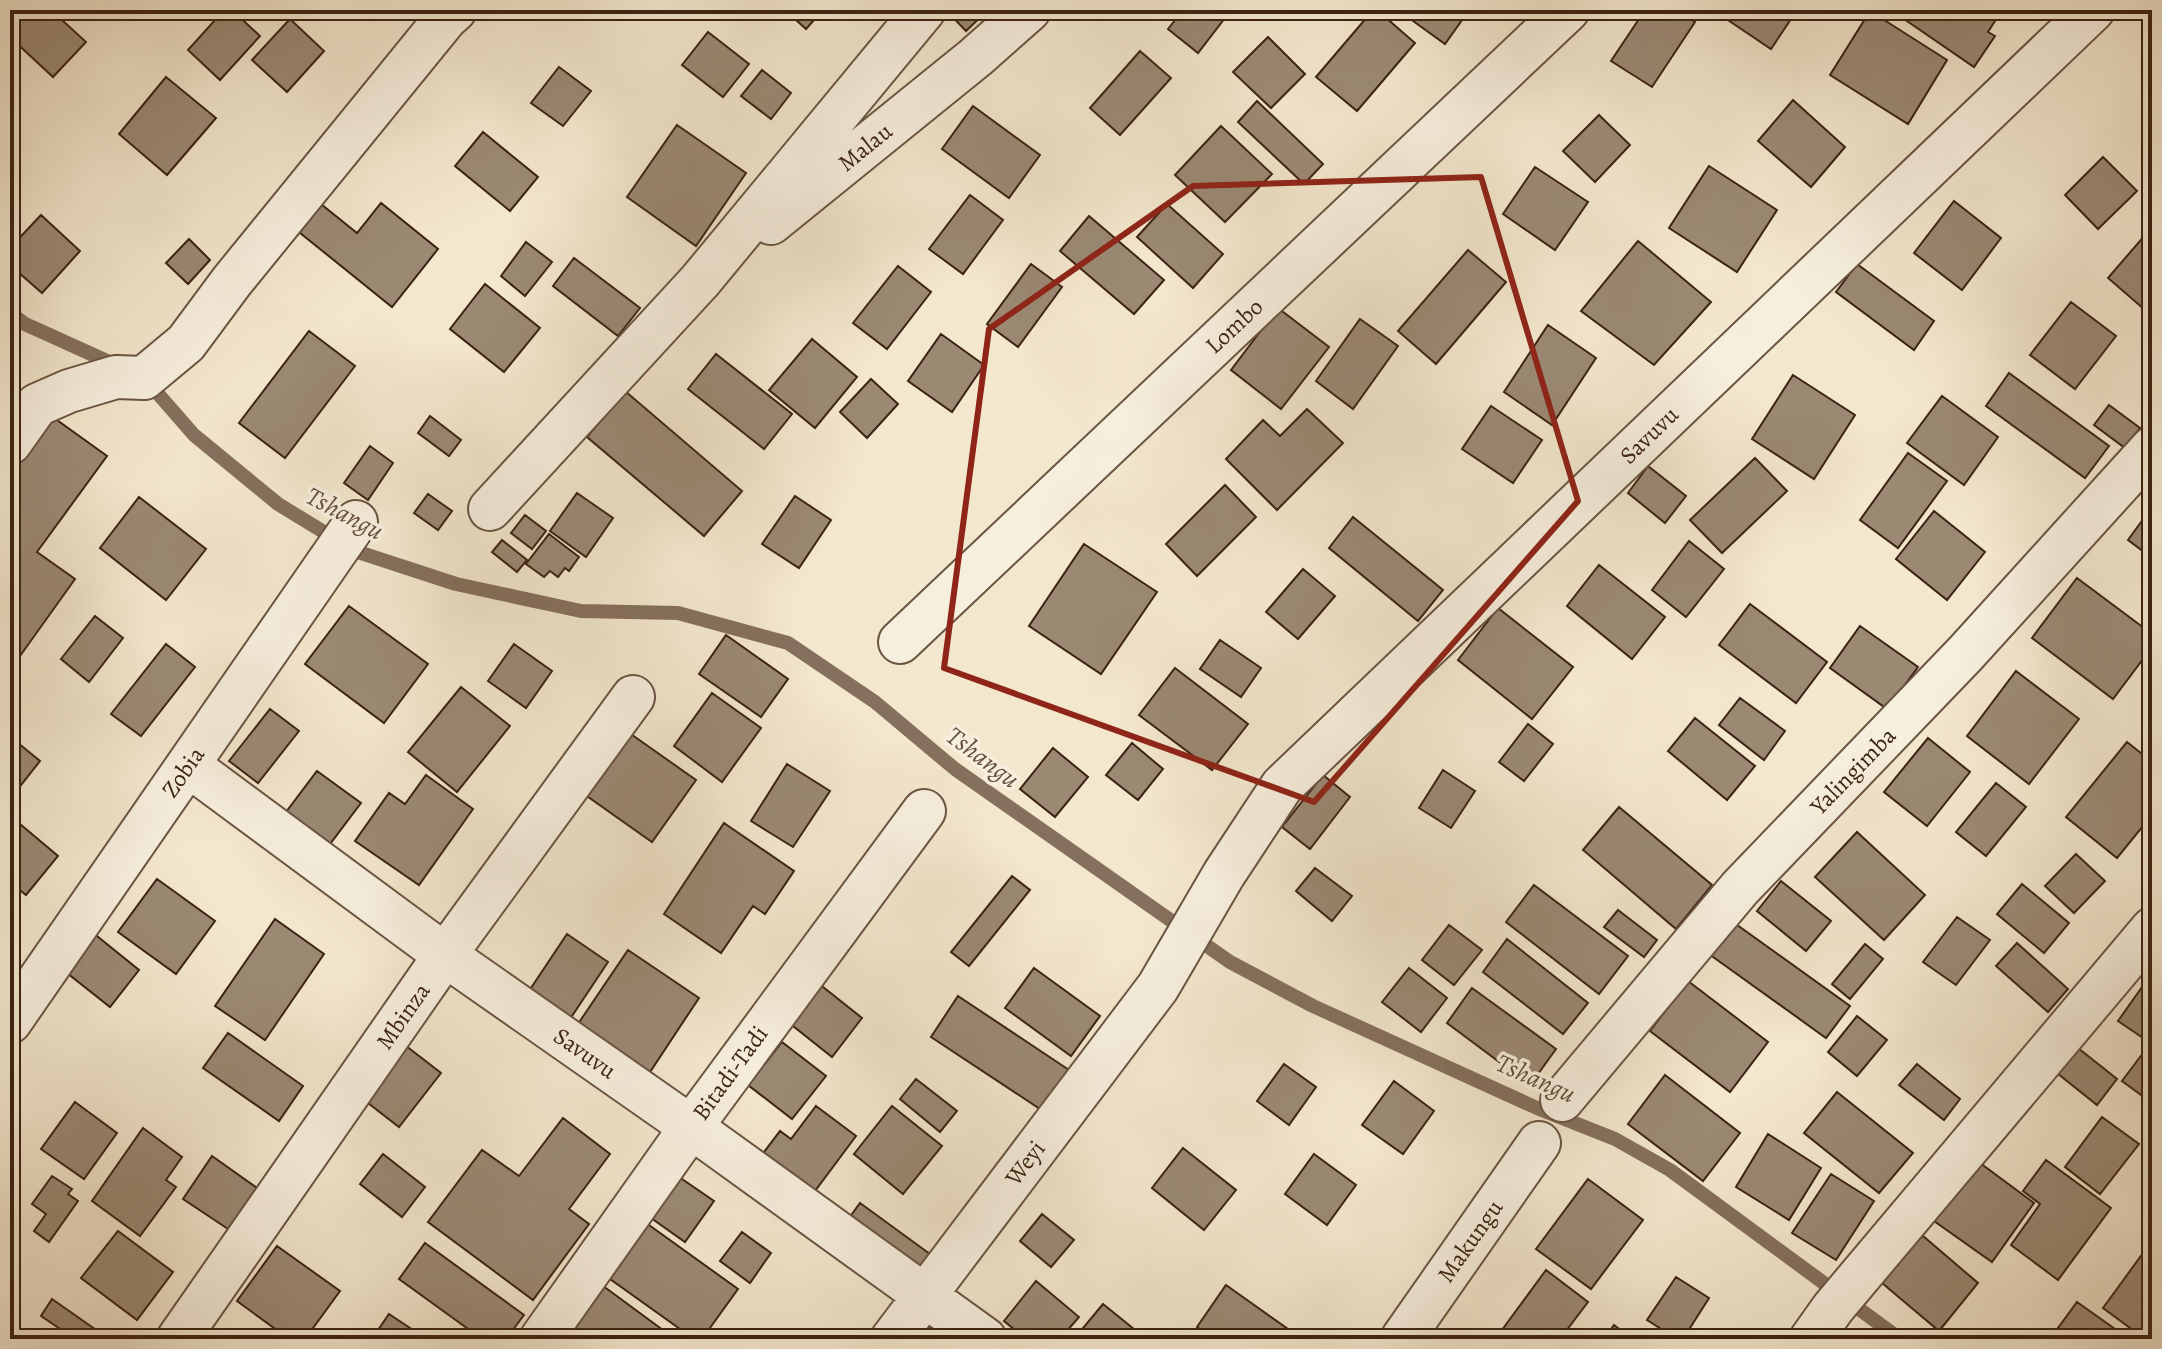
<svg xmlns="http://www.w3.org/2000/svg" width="2162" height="1349" viewBox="0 0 2162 1349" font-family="Alegreya,serif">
	<rect width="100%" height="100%" fill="#f3e7cd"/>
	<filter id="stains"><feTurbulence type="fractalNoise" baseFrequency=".0025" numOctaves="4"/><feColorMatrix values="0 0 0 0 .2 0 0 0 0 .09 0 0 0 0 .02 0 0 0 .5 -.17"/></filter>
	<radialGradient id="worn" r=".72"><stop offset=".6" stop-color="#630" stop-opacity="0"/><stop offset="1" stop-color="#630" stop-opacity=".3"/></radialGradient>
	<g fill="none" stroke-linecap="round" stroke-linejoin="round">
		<path stroke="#85705d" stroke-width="14" d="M10 313 25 324 120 367
			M146 380 194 435 278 504 355 551 456 584 581 611 678 613 788 643 875 702 955 769 1230 962 1313 1006 1537 1108 1615 1139 1670 1170 1900 1339"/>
	</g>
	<path fill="#9b8974" stroke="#3c2313" stroke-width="2" d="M10 10H51L86 42 53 77 10 37Z
		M224 10H232L260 36 220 80 188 50Z
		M785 10H823L806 29Z
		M946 10H988L966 31Z
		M1183 10H1222L1228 14 1198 53 1168 29Z
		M1373 10H1377L1415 43 1357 111 1316 77Z
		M1398 10H1463L1467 13 1445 44Z
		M1645 10H1678L1695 22 1652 87 1611 61Z
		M1722 10H1797L1771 49 1719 14Z
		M1891 10 1956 11 2002 10 1988 32 1995 36 1974 67Z
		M1870 11 1947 60 1908 124 1830 75Z
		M290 19 324 51 287 92 252 60Z
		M708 32 749 64 723 97 682 65Z
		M1268 37 1305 74 1271 108 1233 72Z
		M1140 51 1171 78 1120 135 1090 108Z
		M559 67 591 91 563 126 531 103Z
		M762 70 791 93 771 119 741 96Z
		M166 77 216 118 167 175 119 134Z
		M1793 100 1845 147 1811 187 1758 141Z
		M1257 101 1323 164 1304 184 1238 122Z
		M973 106 1040 155 1009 198 942 149Z
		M1599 115 1630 145 1595 182 1563 151Z
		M677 125 746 173 696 246 627 197Z
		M1221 126 1272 174 1225 222 1175 175Z
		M483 132 538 177 510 211 455 166Z
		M2103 157 2137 191 2098 229 2065 195Z
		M1709 166 1777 210 1737 272 1669 228Z
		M1535 167 1588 202 1555 250 1503 214Z
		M970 195 1003 220 963 274 929 249Z
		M311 196 357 233 381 203 438 249 392 307 289 224Z
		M1954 201 2001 238 1962 290 1914 253Z
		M1167 204 1223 254 1193 288 1137 237Z
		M41 215 80 251 42 293 10 265V248Z
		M1089 216 1164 280 1134 314 1060 251Z
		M2152 227V316L2108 278Z
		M189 239 210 260 188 284 166 263Z
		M1638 241 1711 302 1654 365 1581 311Z
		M526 242 552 262 525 296 501 276Z
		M1468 250 1506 282 1436 364 1398 331Z
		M574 258 640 308 618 336 553 286Z
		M1031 264 1062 287 1018 347 987 324Z
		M1857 264 1934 321 1914 350 1836 292Z
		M898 266 931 292 887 349 853 323Z
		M485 284 540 328 504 372 450 329Z
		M2071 302 2116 336 2075 389 2030 355Z
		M1278 308 1329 347 1281 409 1231 370Z
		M1360 319 1398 346 1353 409 1316 381Z
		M1548 325 1596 358 1552 425 1504 392Z
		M309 331 355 366 285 458 239 423Z
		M941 334 984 365 952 412 908 381Z
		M812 339 857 377 815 428 769 390Z
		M716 354 792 414 764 449 688 389Z
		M2009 373 2109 446 2085 478 1986 406Z
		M1793 375 1855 415 1814 479 1752 439Z
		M871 379 898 404 867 438 840 412Z
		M625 391 742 491 704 536 587 437Z
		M1942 396 1998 437 1964 485 1907 443Z
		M2109 405 2140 428 2125 448 2094 425Z
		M1491 406 1542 440 1513 483 1462 449Z
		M1307 409 1343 443 1277 510 1226 459 1263 420 1280 436Z
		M43 410 107 456 37 552 75 579 10 670V456Z
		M430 416 461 440 449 456 418 433Z
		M370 446 393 463 368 500 344 483Z
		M1908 453 1947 481 1898 548 1860 520Z
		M1755 458 1787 491 1722 553 1690 520Z
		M1648 466 1686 496 1665 523 1628 493Z
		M1225 485 1256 517 1197 576 1166 544Z
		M577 493 613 518 586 557 550 531Z
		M428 494 452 511 438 530 414 513Z
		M795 496 831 520 799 568 762 544Z
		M139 497 206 549 166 600 100 548Z
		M2152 507V558L2128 540Z
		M1934 511 1985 552 1947 600 1896 559Z
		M525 515 546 531 532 549 511 533Z
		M1353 517 1443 590 1418 621 1329 548Z
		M549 534 579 557 569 571 565 568 558 577 550 571 544 577 526 564Z
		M502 540 527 560 517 572 492 552Z
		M1689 541 1724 569 1686 617 1652 590Z
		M1084 544 1157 592 1101 674 1029 626Z
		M1599 565 1665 617 1632 659 1567 606Z
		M1303 569 1335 596 1298 639 1266 612Z
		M2077 578 2152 634V647L2113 699 2032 638Z
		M1750 604 1827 662 1796 703 1719 645Z
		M349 606 428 664 384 723 305 664Z
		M1498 608 1573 667 1532 719 1458 660Z
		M95 616 123 638 89 682 61 659Z
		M1860 626 1918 667 1887 709 1830 668Z
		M726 635 788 679 761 717 699 674Z
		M1220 640 1261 668 1241 697 1200 669Z
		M166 644 195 667 141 736 111 714Z
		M514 644 552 671 526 708 488 681Z
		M1175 668 1248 724 1212 770 1139 715Z
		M2016 671 2079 719 2029 784 1967 736Z
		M461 687 510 726 457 792 408 752Z
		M712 693 761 728 722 782 674 746Z
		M1740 698 1785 731 1764 760 1719 725Z
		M270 709 299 731 258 783 229 761Z
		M1695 718 1755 766 1727 800 1668 751Z
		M1528 724 1553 744 1524 781 1499 762Z
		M628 732 696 780 652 842 584 794Z
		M1928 738 1970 772 1927 826 1884 792Z
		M2127 742 2152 762V815L2117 858 2066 817Z
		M18 743 40 761 10 799V753Z
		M1132 743 1163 769 1138 800 1106 775Z
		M1053 748 1088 777 1055 817 1020 789Z
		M787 764 830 791 793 847 751 821Z
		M1443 770 1475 791 1451 828 1419 808Z
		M317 771 361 803 327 848 283 816Z
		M426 775 473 809 419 885 355 841 389 793 405 804Z
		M1323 775 1350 797 1310 849 1282 827Z
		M1996 783 2026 807 1986 856 1956 832Z
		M1619 807 1712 885 1676 929 1583 850Z
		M14 819 58 856 26 895 10 882V824Z
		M724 823 794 871 765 914 753 906 721 953 664 914Z
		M1857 832 1925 895 1884 940 1815 877Z
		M2076 854 2105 881 2074 913 2045 886Z
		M1315 868 1352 896 1332 921 1296 891Z
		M1012 876 1030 890 969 966 951 952Z
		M157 879 215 921 176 974 118 932Z
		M1781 881 1831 921 1806 951 1757 911Z
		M2022 884 2069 923 2044 953 1997 914Z
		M1534 885 1628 956 1599 994 1506 922Z
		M1618 910 1657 940 1644 957 1604 927Z
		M1957 917 1990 940 1956 985 1923 962Z
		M275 919 324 954 265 1040 215 1006Z
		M1733 922 1850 1006 1826 1038 1709 954Z
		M1449 925 1482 950 1454 985 1422 960Z
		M92 932 139 970 110 1007 62 969Z
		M567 934 608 962 570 1019 529 991Z
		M1507 939 1588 1003 1563 1034 1483 972Z
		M2017 943 2068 989 2048 1012 1996 966Z
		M1865 944 1883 959 1850 999 1832 984Z
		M628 950 699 998 650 1072 578 1024Z
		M1034 968 1100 1016 1071 1056 1005 1008Z
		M1409 968 1447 998 1421 1032 1382 1002Z
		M2152 973V1044L2118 1021Z
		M813 979 862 1018 832 1057 783 1018Z
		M1688 981 1768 1042 1730 1092 1650 1031Z
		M1472 988 1556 1049 1530 1085 1447 1023Z
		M958 996 1069 1070 1043 1111 931 1037Z
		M1857 1016 1887 1040 1857 1076 1828 1052Z
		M228 1033 303 1086 279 1121 203 1068Z
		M401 1042 441 1073 399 1127 359 1096Z
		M782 1042 826 1076 792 1119 748 1085Z
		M2078 1048 2117 1079 2097 1105 2057 1073Z
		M2143 1053 2152 1059V1103L2122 1081Z
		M1284 1064 1316 1087 1289 1125 1257 1101Z
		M1917 1064 1960 1099 1944 1120 1899 1085Z
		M1665 1075 1740 1133 1703 1181 1628 1124Z
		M916 1079 957 1111 940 1132 900 1099Z
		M1394 1081 1434 1111 1403 1154 1362 1125Z
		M1837 1092 1913 1153 1879 1193 1804 1133Z
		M75 1102 117 1133 84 1179 41 1149Z
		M816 1106 856 1136 809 1199 758 1160 780 1131 791 1139Z
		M892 1106 942 1146 903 1194 854 1154Z
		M2102 1117 2139 1144 2100 1194 2065 1167Z
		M563 1118 610 1154 569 1209 589 1224 533 1300 428 1222 482 1150 519 1176Z
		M143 1128 182 1157 166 1180 176 1187 140 1236 92 1201Z
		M1768 1134 1821 1168 1789 1220 1736 1187Z
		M1183 1148 1236 1190 1204 1230 1152 1188Z
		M383 1154 425 1187 402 1217 360 1184Z
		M1314 1154 1356 1185 1327 1225 1285 1194Z
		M212 1156 260 1190 231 1231 183 1199Z
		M1976 1160 2034 1203 1992 1262 1934 1221Z
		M2046 1160 2111 1208 2058 1280 2011 1245 2040 1204 2023 1191Z
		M666 1168 714 1201 685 1242 637 1208Z
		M1831 1174 1874 1201 1836 1260 1792 1233Z
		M52 1176 72 1189 68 1194 78 1201 49 1242 34 1231 46 1214 32 1204Z
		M1588 1179 1643 1220 1591 1289 1536 1249Z
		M860 1203 934 1257 916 1282 842 1228Z
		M1042 1214 1074 1240 1051 1267 1020 1241Z
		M642 1220 738 1289 702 1339H694L603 1274Z
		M1916 1230 1978 1283 1939 1331 1876 1278Z
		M118 1231 173 1272 137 1320 81 1278Z
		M742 1232 771 1253 750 1283 720 1261Z
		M425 1243 524 1315 506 1339H482L399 1279Z
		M277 1246 340 1291 305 1339H289L237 1301Z
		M2146 1249 2152 1254V1335L2149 1339H2145L2103 1308Z
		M1546 1270 1588 1302 1560 1339H1506L1499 1334Z
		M1676 1277 1709 1298 1683 1339H1677L1647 1320Z
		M595 1280 675 1339H591L565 1320Z
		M1036 1281 1079 1317 1060 1339H1026L1004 1321Z
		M1226 1285 1302 1339H1214L1197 1327Z
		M52 1299 99 1332 94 1339H75L41 1316Z
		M2077 1302 2115 1329 2108 1339H2050Z
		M1103 1304 1140 1334 1136 1339H1074Z
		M389 1314 425 1338 424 1339H372Z
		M1614 1325 1632 1339H1604Z"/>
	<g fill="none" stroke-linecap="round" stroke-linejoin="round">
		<defs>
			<path id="street" d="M771 223 976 57 1029 10
				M10 443 37 405 69 391 116 377 144 378 186 343 232 281 446 18 455 10
				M490 509 700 281 924 10
				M900 642 1568 10
				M188 765 445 955 691 1127 985 1339
				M10 1022 356 522
				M1562 1100 1740 888 1965 654 2152 448
				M178 1339 445 955 633 697
				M541 1339 691 1127 924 811
				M892 1339 1158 987 1224 874 1282 786 2093 10
				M1402 1339 1539 1143
				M1811 1339 1833 1308 2152 929"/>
		</defs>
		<use href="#street" stroke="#6a5442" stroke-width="46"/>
		<use href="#street" stroke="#f7efde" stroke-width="42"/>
	</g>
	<path fill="none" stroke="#8f2418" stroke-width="6" stroke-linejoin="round" d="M1481 177 1578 501 1314 802 944 668 989 329 1193 186Z"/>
	<g text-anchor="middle" stroke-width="7" stroke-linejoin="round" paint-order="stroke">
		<g font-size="24" fill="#3c2313" stroke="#f7efde">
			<text transform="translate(865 147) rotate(-39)" y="8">Malau</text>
			<text transform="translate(1234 326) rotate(-43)" y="8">Lombo</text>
			<text transform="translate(1649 435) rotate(-44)" y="8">Savuvu</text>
			<text transform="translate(1853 771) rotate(-46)" y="8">Yalingimba</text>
			<text transform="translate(183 772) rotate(-55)" y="8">Zobia</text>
			<text transform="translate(403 1016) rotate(-55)" y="8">Mbinza</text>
			<text transform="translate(585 1053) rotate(35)" y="8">Savuvu</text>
			<text transform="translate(730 1073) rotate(-54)" y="8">Bitadi-Tadi</text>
			<text transform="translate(1025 1163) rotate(-53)" y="8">Weyi</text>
			<text transform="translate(1470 1241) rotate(-55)" y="8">Makungu</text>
		</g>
		<g font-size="26" font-style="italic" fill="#66503e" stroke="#f7efde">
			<text transform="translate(345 513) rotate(28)" y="9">Tshangu</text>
			<text transform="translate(983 757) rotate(37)" y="9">Tshangu</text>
			<text transform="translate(1536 1078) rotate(24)" y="9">Tshangu</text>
		</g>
	</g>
	<rect width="2162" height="1349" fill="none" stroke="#f3e7cd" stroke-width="40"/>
	<rect x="12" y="12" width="2138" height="1325" fill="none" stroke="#3c2313" stroke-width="4"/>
	<rect x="20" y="20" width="2122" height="1309" fill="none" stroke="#3c2313" stroke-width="2"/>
	<rect width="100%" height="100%" filter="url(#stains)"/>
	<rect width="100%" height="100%" fill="url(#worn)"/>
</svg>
